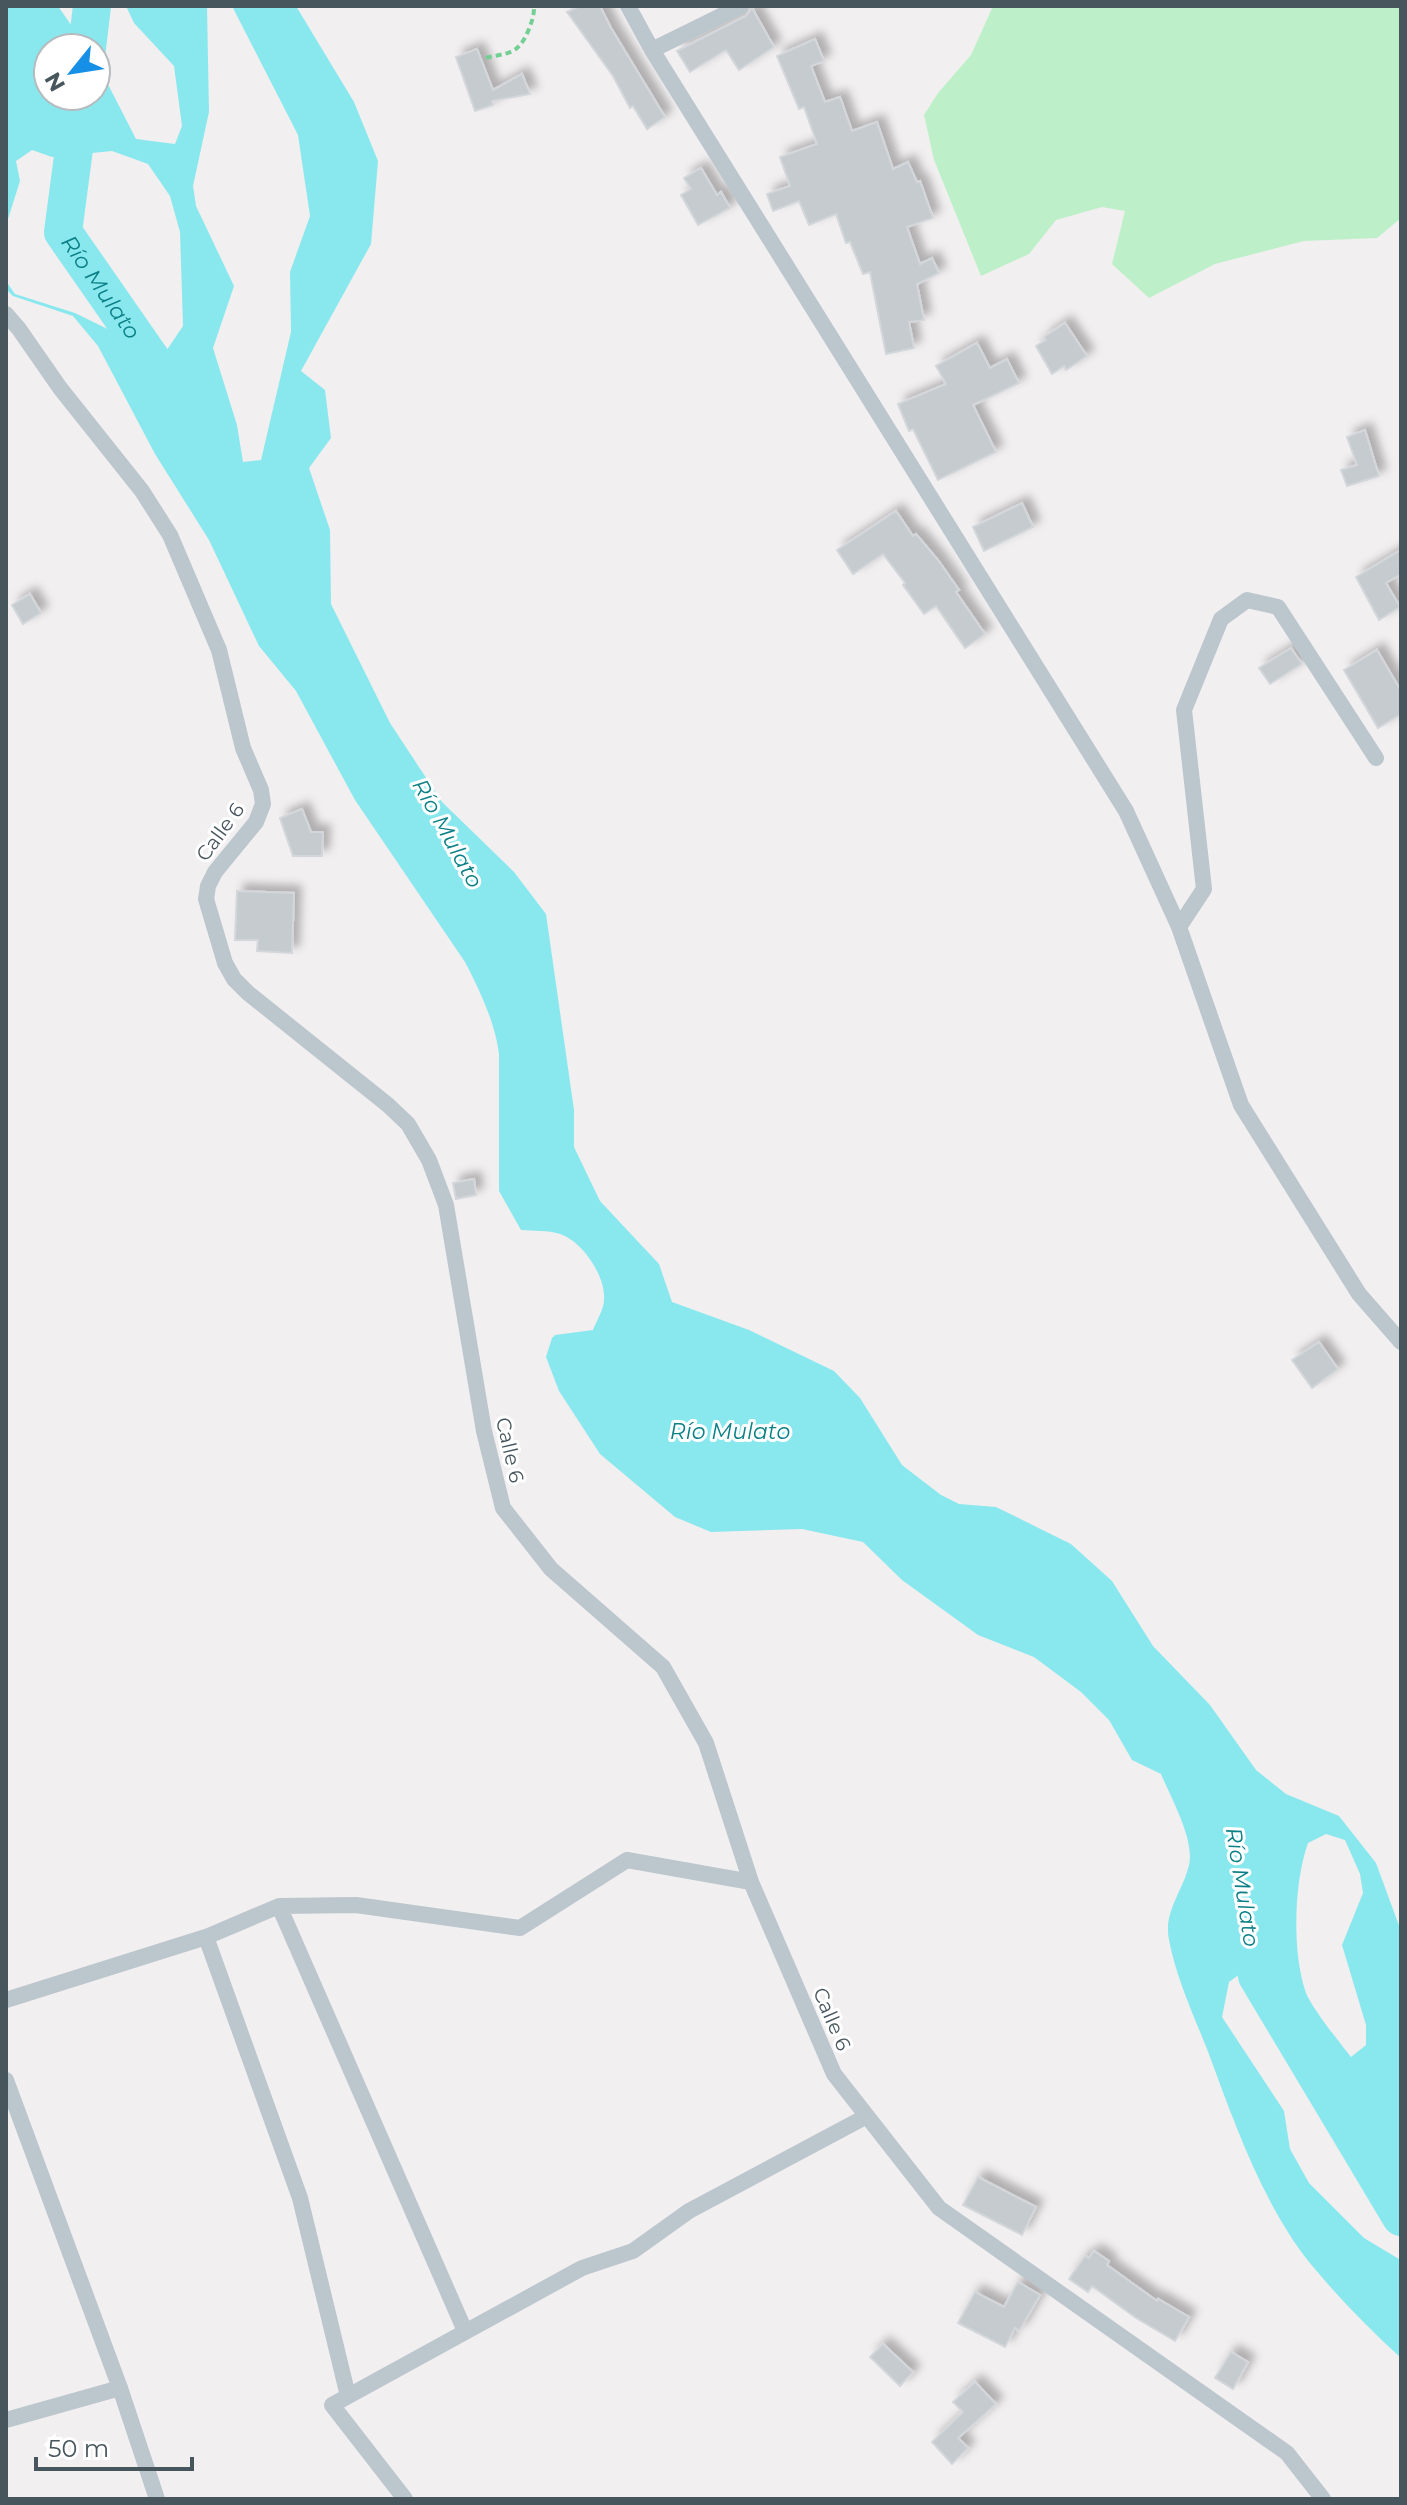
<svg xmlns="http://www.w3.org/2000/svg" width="1407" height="2505" viewBox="0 0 1407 2505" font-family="Montserrat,sans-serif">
	<defs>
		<filter id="shadow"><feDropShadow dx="7" dy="-7" stdDeviation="4" flood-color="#0004"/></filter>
	</defs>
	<rect width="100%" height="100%" fill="#f2eff0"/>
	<path fill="#bdf0c9" d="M993 6H1401V218L1377 238 1304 241 1215 264 1149 298 1112 264 1125 211 1102 207 1056 220 1029 254 981 276 934 160 924 115 938 93 971 55Z"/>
	<path fill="#89e8ee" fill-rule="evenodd" d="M6 6H58L87 48H48V96H96V61L136 139 175 144 182 126 174 66 134 23 126 6H207L209 112 193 186 196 206 234 286 213 348 237 425 243 462 261 460 291 332 290 272 310 216 298 135 232 6H296L354 102 378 161 371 244 301 371 325 390 331 438 309 468 330 530 331 604 390 723 442 802 514 872 546 914 574 1110V1147L600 1201 659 1264 672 1302 749 1330 834 1371 860 1398 902 1465 941 1495 959 1504 996 1507 1071 1544 1112 1581 1153 1646 1210 1705 1256 1770 1286 1794 1339 1816 1376 1863 1401 1931V2190L1357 2113 1321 2068 1263 1974 1244 1971 1229 1982 1222 2017 1284 2111 1290 2149 1309 2183 1364 2238 1399 2259 1401 2263V2358C1368 2328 1337 2296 1309 2262 1262 2203 1233 2119 1207 2049 1193 2014 1176 1977 1169 1940 1163 1912 1183 1891 1189 1865 1195 1840 1171 1798 1161 1774L1132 1760 1109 1720 1081 1692 1034 1657 978 1635 902 1580 863 1542 802 1529 711 1532 675 1517 600 1454 559 1391 546 1357 552 1338 555 1335 593 1330C596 1322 604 1309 604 1300 606 1276 582 1241 560 1234 548 1230 533 1231 521 1230L499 1191V1054C495 1022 480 991 465 962L355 800 296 691 259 646 209 540 155 454 98 346 73 316 13 296 6 289V281L15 294 75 313 128 339 156 366 183 326 180 232 170 196 148 164 112 151 52 157 32 150 16 161 20 181 8 219 6 250ZM1326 1834 1345 1840 1360 1874 1363 1893 1342 1945 1366 2025V2045L1351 2057C1341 2044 1309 2005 1305 1990 1292 1950 1294 1882 1308 1843Z"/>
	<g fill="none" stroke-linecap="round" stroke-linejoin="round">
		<g stroke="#89e8ee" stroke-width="38">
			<path d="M87 48 92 6"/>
			<path id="s1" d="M81 96 63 232 186 409"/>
			<path d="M1249 1921 1257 1976 1401 2217"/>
		</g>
	</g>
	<path fill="#c6cbcf" stroke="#d3d7db" stroke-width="2" filter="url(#shadow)" d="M580 6H600L611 28 665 117 647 129 633 106 630 108 613 76 567 12Z
		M752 8 774 47 739 70 726 50 690 72 677 51 746 16Z
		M815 39 824 61 811 66 825 102 840 97 852 131 877 122 893 169 908 162 917 182 920 181 933 218 907 227 920 264 932 258 939 273 917 284 924 320 909 322 914 348 886 354 870 272 863 274 850 242 846 243 836 214 809 225 799 201 773 211 767 194 790 186 780 157 817 144 804 107 799 109 777 56Z
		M477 49 493 90 522 74 530 94 492 101 493 105 475 111 456 57Z
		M701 168 717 195 721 192 730 208 698 225 681 195 691 189 684 178Z
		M1065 323 1087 356 1066 370 1064 366 1052 374 1036 346 1046 340 1044 337Z
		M977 343 990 368 1007 359 1019 383 973 405 996 452 938 480 913 429 909 431 898 404 946 384 936 366Z
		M1365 430 1379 476 1347 486 1341 470 1357 465 1347 437Z
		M1022 503 1033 527 984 551 973 527Z
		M896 511 913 536 916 534 938 560 959 590 956 592 985 634 965 648 936 606 924 614 903 585 905 583 883 554 853 574 837 550Z
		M1401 550V574L1386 583 1400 607 1379 620 1356 577Z
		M30 594 41 613 23 624 12 605Z
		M1291 648 1302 664 1270 684 1259 668Z
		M1377 650 1401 691V714L1378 728 1344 670Z
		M302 809 311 832H323L322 856H293L280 818Z
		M237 891 294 893 292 953 257 951 258 940H235Z
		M474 1179 476 1195 456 1199 453 1183Z
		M1319 1342 1338 1369 1312 1388 1292 1360Z
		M978 2177 1036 2207 1022 2235 963 2205Z
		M1094 2251 1109 2261 1107 2265 1157 2301 1158 2299 1189 2317 1175 2341 1136 2318 1092 2286 1088 2292 1069 2279 1085 2256 1089 2258Z
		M1018 2282 1040 2295 1019 2331 1015 2328 1005 2347 958 2323 975 2292 1004 2307Z
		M883 2344 913 2372 900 2386 870 2357Z
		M1231 2352 1248 2362 1233 2389 1215 2378Z
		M975 2382 996 2404 958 2438 968 2448 952 2464 932 2442 963 2412 953 2402Z"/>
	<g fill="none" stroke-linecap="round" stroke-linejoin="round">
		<path stroke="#74cf94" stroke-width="4" stroke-dasharray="6 4" stroke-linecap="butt" d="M486 58C495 55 509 55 517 48 526 41 535 17 534 6"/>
		<path stroke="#bbc6cd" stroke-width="16" d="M628 6 652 50 1126 811 1179 927 1241 1105 1359 1294 1401 1342
			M652 50 741 6
			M6 314 19 329 60 388 142 491 170 535 219 650 243 748 261 790 263 804 256 822 215 872 208 886 206 899 225 963 234 979 248 993 388 1105 408 1124 429 1160 446 1205 484 1431 503 1508 551 1569 663 1667 706 1743 751 1882 834 2074 939 2208 1287 2453 1323 2499
			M1179 927 1204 889 1184 710 1221 619 1247 600 1278 607 1376 758
			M279 1906 465 2331
			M206 1937 300 2198 348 2396
			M6 2000 206 1937 279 1906 356 1905 520 1928 627 1860 751 1882
			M6 2080 120 2388 157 2499
			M6 2420 120 2388
			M405 2499 332 2405 582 2268 633 2251 689 2211 867 2116"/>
	</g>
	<g text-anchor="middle" stroke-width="6" stroke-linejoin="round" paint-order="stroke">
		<g font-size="20" fill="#47565d" stroke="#fff">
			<text transform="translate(220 832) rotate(-54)" y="7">Calle 6</text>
			<text transform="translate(510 1450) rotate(77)" y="7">Calle 6</text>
			<text transform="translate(832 2019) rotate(67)" y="7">Calle 6</text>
		</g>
		<g font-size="22" font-style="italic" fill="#0b8087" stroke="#fff">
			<text dy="8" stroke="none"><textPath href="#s1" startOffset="204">Río Mulato</textPath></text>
			<text transform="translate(448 833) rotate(61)" y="8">Río Mulato</text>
			<text x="730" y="1439">Río Mulato</text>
			<text transform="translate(1243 1887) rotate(81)" y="8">Río Mulato</text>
		</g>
	</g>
	<rect width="1407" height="2505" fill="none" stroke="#47565d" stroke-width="16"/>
	<g transform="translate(72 72) rotate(240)"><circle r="38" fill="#ffffff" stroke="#b5bbbe" stroke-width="2"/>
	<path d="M0-6L14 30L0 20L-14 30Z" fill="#1590e6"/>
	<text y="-12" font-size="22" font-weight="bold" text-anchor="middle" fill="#47565d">N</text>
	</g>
	<path d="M36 2457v12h156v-12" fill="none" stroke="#47565d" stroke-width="4"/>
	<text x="48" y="2457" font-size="24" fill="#47565d" stroke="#ffffff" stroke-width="6" paint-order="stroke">50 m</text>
</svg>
